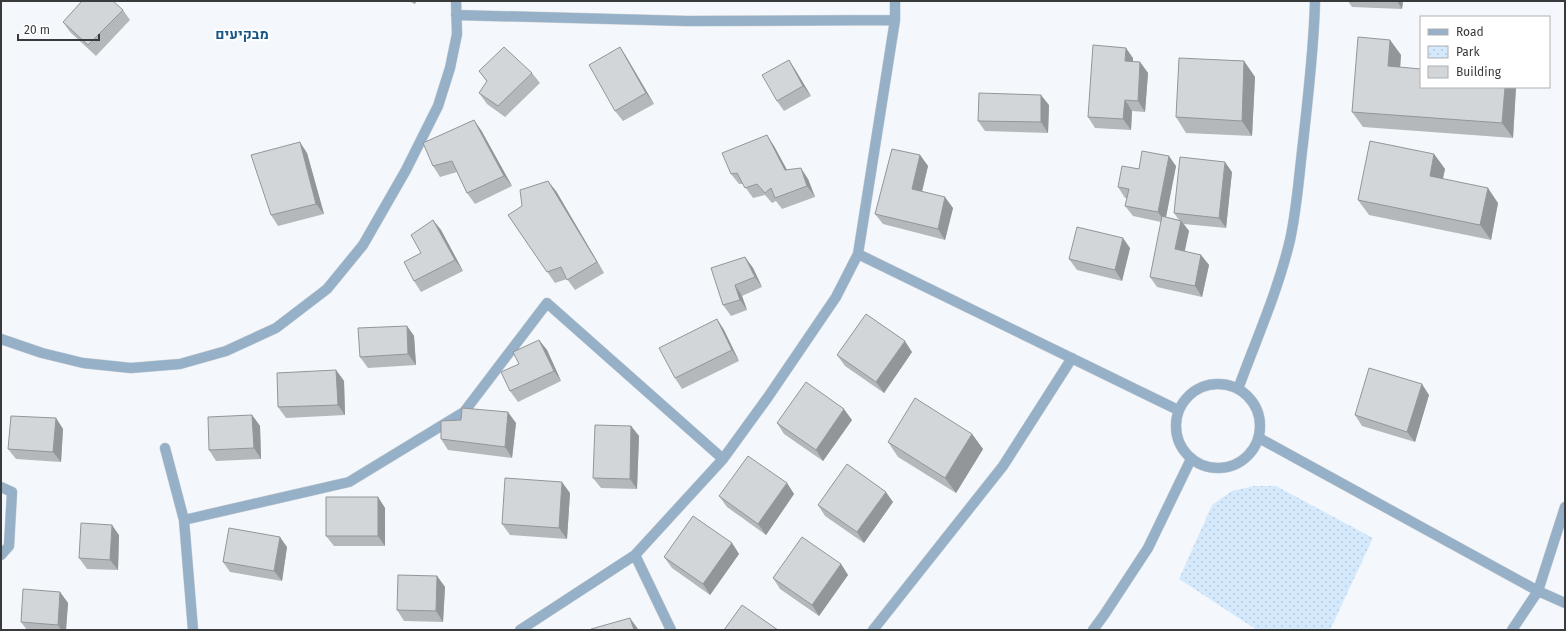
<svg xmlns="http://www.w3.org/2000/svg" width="1566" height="631" viewBox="0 0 1566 631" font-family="'Fira Sans',Heebo,sans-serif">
	<defs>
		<pattern id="park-dots" width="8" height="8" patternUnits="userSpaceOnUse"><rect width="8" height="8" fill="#d5e9fd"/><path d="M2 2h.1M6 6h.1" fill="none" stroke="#b8c9da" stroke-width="1.8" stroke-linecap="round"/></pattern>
	</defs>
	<rect width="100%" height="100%" fill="#f4f8fc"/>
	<path fill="url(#park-dots)" d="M1254 486H1276L1373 538 1330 630H1257L1179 579 1212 505 1232 491Z"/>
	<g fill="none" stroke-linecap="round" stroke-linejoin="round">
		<defs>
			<path id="minor" d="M456 15 687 21 895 20
				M858 254 1178 410
				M1 339 42 353 83 363 131 368 180 364 226 351 276 328 327 289 363 245 406 170 438 106 450 68 457 34 456 1
				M1176 426a42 42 0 1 1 84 0a42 42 0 1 1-84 0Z
				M1238 389C1256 340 1278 291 1290 240 1297 208 1299 175 1303 143 1308 96 1314 48 1315 1
				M1259 438 1538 591 1565 603
				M165 448 184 520
				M1 487 12 492 9 546 1 555
				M635 555 671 630
				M193 630 184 520 349 482 464 412 547 303 723 459
				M520 630 635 555 723 459 768 397 836 297 858 254 895 20V1
				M873 630 1003 466 1072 358
				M1093 630 1104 615 1148 548 1191 459
				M1512 630 1538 591 1565 507"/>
		</defs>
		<use href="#minor" stroke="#ced2d5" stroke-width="11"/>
		<use href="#minor" stroke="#96b0c8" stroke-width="10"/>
	</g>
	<path fill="#b5b8bb" d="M408 1H416L415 4Z
		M1348 1H1403L1402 9 1352 7Z
		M123 10 130 20 96 56 70 32 63 22Z
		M1390 40 1401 55 1400 67 1421 87H1516L1513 138 1363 127 1352 112Z
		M620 47 627 58 654 104 623 121 615 111Z
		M1133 58V62H1140L1148 73 1145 112 1132 111 1131 130 1095 128 1088 117Z
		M789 60 796 71 811 96 784 111 777 101Z
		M1244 61 1255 77 1252 136 1186 133 1176 117Z
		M479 71 532 73 540 83 505 117 487 104 479 93 487 82Z
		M1049 105 1048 133 985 131 978 121Z
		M481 130 512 186 475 204 467 193 457 172 440 177 433 166Z
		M774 146 787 170 808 179 815 197 782 209 776 201 772 203 765 195 753 198 743 184H739L731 174Z
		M307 153 324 214 278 226 271 215Z
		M1434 154 1445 169 1443 179 1498 203 1491 240 1369 215 1358 200Z
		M920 155 928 166 922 191 953 208 945 240 883 224 875 214Z
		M1176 166 1166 217 1179 220 1174 213 1232 172 1226 228 1184 224 1189 231 1184 251 1201 255 1209 265 1202 297 1157 287 1150 277 1161 222 1133 216 1125 206 1127 198H1125L1118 187 1139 169Z
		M556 191 604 273 575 290 567 279 555 283 508 215Z
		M433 220 441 230 463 271 421 292 414 281 421 253Z
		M1130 248 1122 281 1077 270 1069 259Z
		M745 257 753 268 762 287 742 296 747 310 731 316 723 305Z
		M717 319 724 330 739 361 682 389 675 378Z
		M407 326 414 336 416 365 368 368 360 357Z
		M539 340 547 350 561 381 518 402 510 391 519 364Z
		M912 352 884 393 845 366 837 355Z
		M336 370 344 381 345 415 286 418 278 407Z
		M1429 395 1415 442 1362 426 1355 415Z
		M252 415 260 426 261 459 216 461 209 450Z
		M56 418 63 429 61 462 16 459 8 449Z
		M852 420 823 461 784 434 777 423Z
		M516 423 512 458 448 450 441 439Z
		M631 426 639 436 637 489 601 488 593 478Z
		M972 434 983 449 956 493 898 457 888 442Z
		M787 483 794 494 766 535 727 507 719 496Z
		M570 493 567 539 510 535 502 524Z
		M378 497 385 508V546H334L326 536Z
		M893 502 864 543 825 516 818 505Z
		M119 535 118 570 87 569 79 558Z
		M732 543 739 554 710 595 672 568 664 557Z
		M287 547 282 581 230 572 223 562Z
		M841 564 848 575 819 616 780 589 773 578Z
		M437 576 445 587 443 622 404 621 397 610Z
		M60 592 68 603 66 630H27L21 622Z"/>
	<path fill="#939698" d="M413 1H416L415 4Z
		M1397 1H1403L1402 9Z
		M1390 40 1401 55 1399 82 1388 66Z
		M620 47 627 58 654 104 646 93Z
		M1126 48 1133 58 1132 72 1125 61Z
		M789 60 796 71 811 96 803 86Z
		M1244 61 1255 77 1252 136 1242 121Z
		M1140 62 1148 73 1145 112 1138 101Z
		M1505 87H1516L1513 138 1502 123Z
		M1041 95 1049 105 1048 133 1041 122Z
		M1125 100 1132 111 1131 130 1123 119Z
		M474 120 481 130 512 186 504 176Z
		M767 135 774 146 793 181 785 170Z
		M300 142 307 153 324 214 316 204Z
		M1434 154 1445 169 1440 191 1430 176Z
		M920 155 928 166 920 200 912 189Z
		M1169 156 1176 166 1165 222 1158 212Z
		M1225 162 1232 172 1226 228 1219 218Z
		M801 168 808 179 815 197 807 186Z
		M548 181 556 191 604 273 597 262Z
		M1488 188 1498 203 1491 240 1480 225Z
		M945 197 953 208 945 240 938 229Z
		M433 220 441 230 463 271 455 260Z
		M1181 221 1189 231 1183 260 1175 249Z
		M1123 238 1130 248 1122 281 1115 270Z
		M1201 255 1209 265 1202 297 1195 286Z
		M745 257 753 268 762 287 755 277Z
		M735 285 742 296 747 310 740 300Z
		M717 319 724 330 739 361 732 350Z
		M407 326 414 336 416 365 408 354Z
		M539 340 547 350 561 381 554 371Z
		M905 341 912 352 884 393 876 382Z
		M336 370 344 381 345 415 338 405Z
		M1422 384 1429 395 1415 442 1407 432Z
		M844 409 852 420 823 461 816 450Z
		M508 412 516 423 512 458 505 447Z
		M252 415 260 426 261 459 254 448Z
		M56 418 63 429 61 462 53 452Z
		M631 426 639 436 637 489 630 479Z
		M972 434 983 449 956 493 945 478Z
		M562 482 570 493 567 539 559 528Z
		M787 483 794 494 766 535 758 524Z
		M886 492 893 502 864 543 857 532Z
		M378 497 385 508V546L378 536Z
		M112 525 119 535 118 570 110 560Z
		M280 537 287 547 282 581 274 571Z
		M732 543 739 554 710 595 703 584Z
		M841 564 848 575 819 616 812 605Z
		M437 576 445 587 443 622 436 611Z
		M60 592 68 603 66 630H61L58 625Z
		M630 618 638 629V630H634Z"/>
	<path fill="#d2d6d9" stroke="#939698" d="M82 1H113L123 10 88 45 63 22Z
		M1358 37 1390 40 1388 66 1421 69V87H1505L1502 123 1352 112Z
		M1093 45 1126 48 1125 61 1140 62 1138 101 1125 100 1123 119 1088 117Z
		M504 47 532 73 498 106 479 93 487 81 479 71Z
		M620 47 646 93 615 111 589 65Z
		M1179 58 1244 61 1242 121 1176 117Z
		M789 60 803 86 777 101 762 75Z
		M979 93 1041 95V122L978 121Z
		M474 120 504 176 467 193 452 161 433 166 423 143Z
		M767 135 785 170 801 168 807 186 775 198 771 188 765 193 757 184 745 188 737 173 731 174 722 153Z
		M1370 141 1434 154 1430 176 1488 188 1480 225 1358 200Z
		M300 142 316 204 271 215 251 155Z
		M892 149 920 155 912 189 945 197 938 229 875 214Z
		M1142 151 1169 156 1158 212 1125 206 1129 189 1118 187 1122 166 1139 169Z
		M1180 157 1225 162 1219 218 1174 213Z
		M548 181 597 262 567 280 561 267 547 272 508 215 522 206 520 190Z
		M1162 216 1181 221 1175 249 1201 255 1195 286 1150 277Z
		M433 220 455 260 414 281 404 262 421 253 411 235Z
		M1077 227 1123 238 1115 270 1069 259Z
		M745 257 755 277 735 285 740 300 723 305 711 268Z
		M866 314 905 341 876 382 837 355Z
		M717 319 732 350 675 378 659 348Z
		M407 326 408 354 360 357 358 328Z
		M539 340 554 371 510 391 501 372 519 364 513 352Z
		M1369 368 1422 384 1407 432 1355 415Z
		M336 370 338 405 278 407 277 373Z
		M806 382 844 409 816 450 777 423Z
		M915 398 972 434 945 478 888 442Z
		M462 408 508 412 505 447 441 439V421L461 420Z
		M252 415 254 448 209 450 208 417Z
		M11 416 56 418 53 452 8 449Z
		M595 425 631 426 630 479 593 478Z
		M748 456 787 483 758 524 719 496Z
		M847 464 886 492 857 532 818 505Z
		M505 478 562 482 559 528 502 524Z
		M326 497H378V536H326Z
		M693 516 732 543 703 584 664 557Z
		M81 523 112 525 110 560 79 558Z
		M229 528 280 537 274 571 223 562Z
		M802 537 841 564 812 605 773 578Z
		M398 575 437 576 436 611 397 610Z
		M23 589 60 592 58 625 21 622Z
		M742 605 778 630H724Z
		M630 618 634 630H591V629Z"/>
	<g text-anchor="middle" stroke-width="3.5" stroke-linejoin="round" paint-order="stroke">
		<g font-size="14" font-weight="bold" fill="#185686" stroke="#fff">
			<text x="242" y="39">מבקיעים</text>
		</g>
	</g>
	<rect width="1566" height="631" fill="none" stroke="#383a3b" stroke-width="4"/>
	<rect x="1420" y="16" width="130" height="72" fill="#ffffff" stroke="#afb0b1"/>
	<rect x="1428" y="29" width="20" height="6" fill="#96b0c8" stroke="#afb0b1"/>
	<text x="1456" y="36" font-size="12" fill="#383a3b">Road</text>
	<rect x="1428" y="46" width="20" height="12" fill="url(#park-dots)" stroke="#afb0b1"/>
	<text x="1456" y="56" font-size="12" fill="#383a3b">Park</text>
	<rect x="1428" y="66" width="20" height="12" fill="#d2d6d9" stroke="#afb0b1"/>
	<text x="1456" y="76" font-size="12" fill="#383a3b">Building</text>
	<path d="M18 34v6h81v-6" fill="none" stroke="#383a3b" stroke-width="2"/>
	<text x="24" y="34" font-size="12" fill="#383a3b" stroke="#ffffff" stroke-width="3" paint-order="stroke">20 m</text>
</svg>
